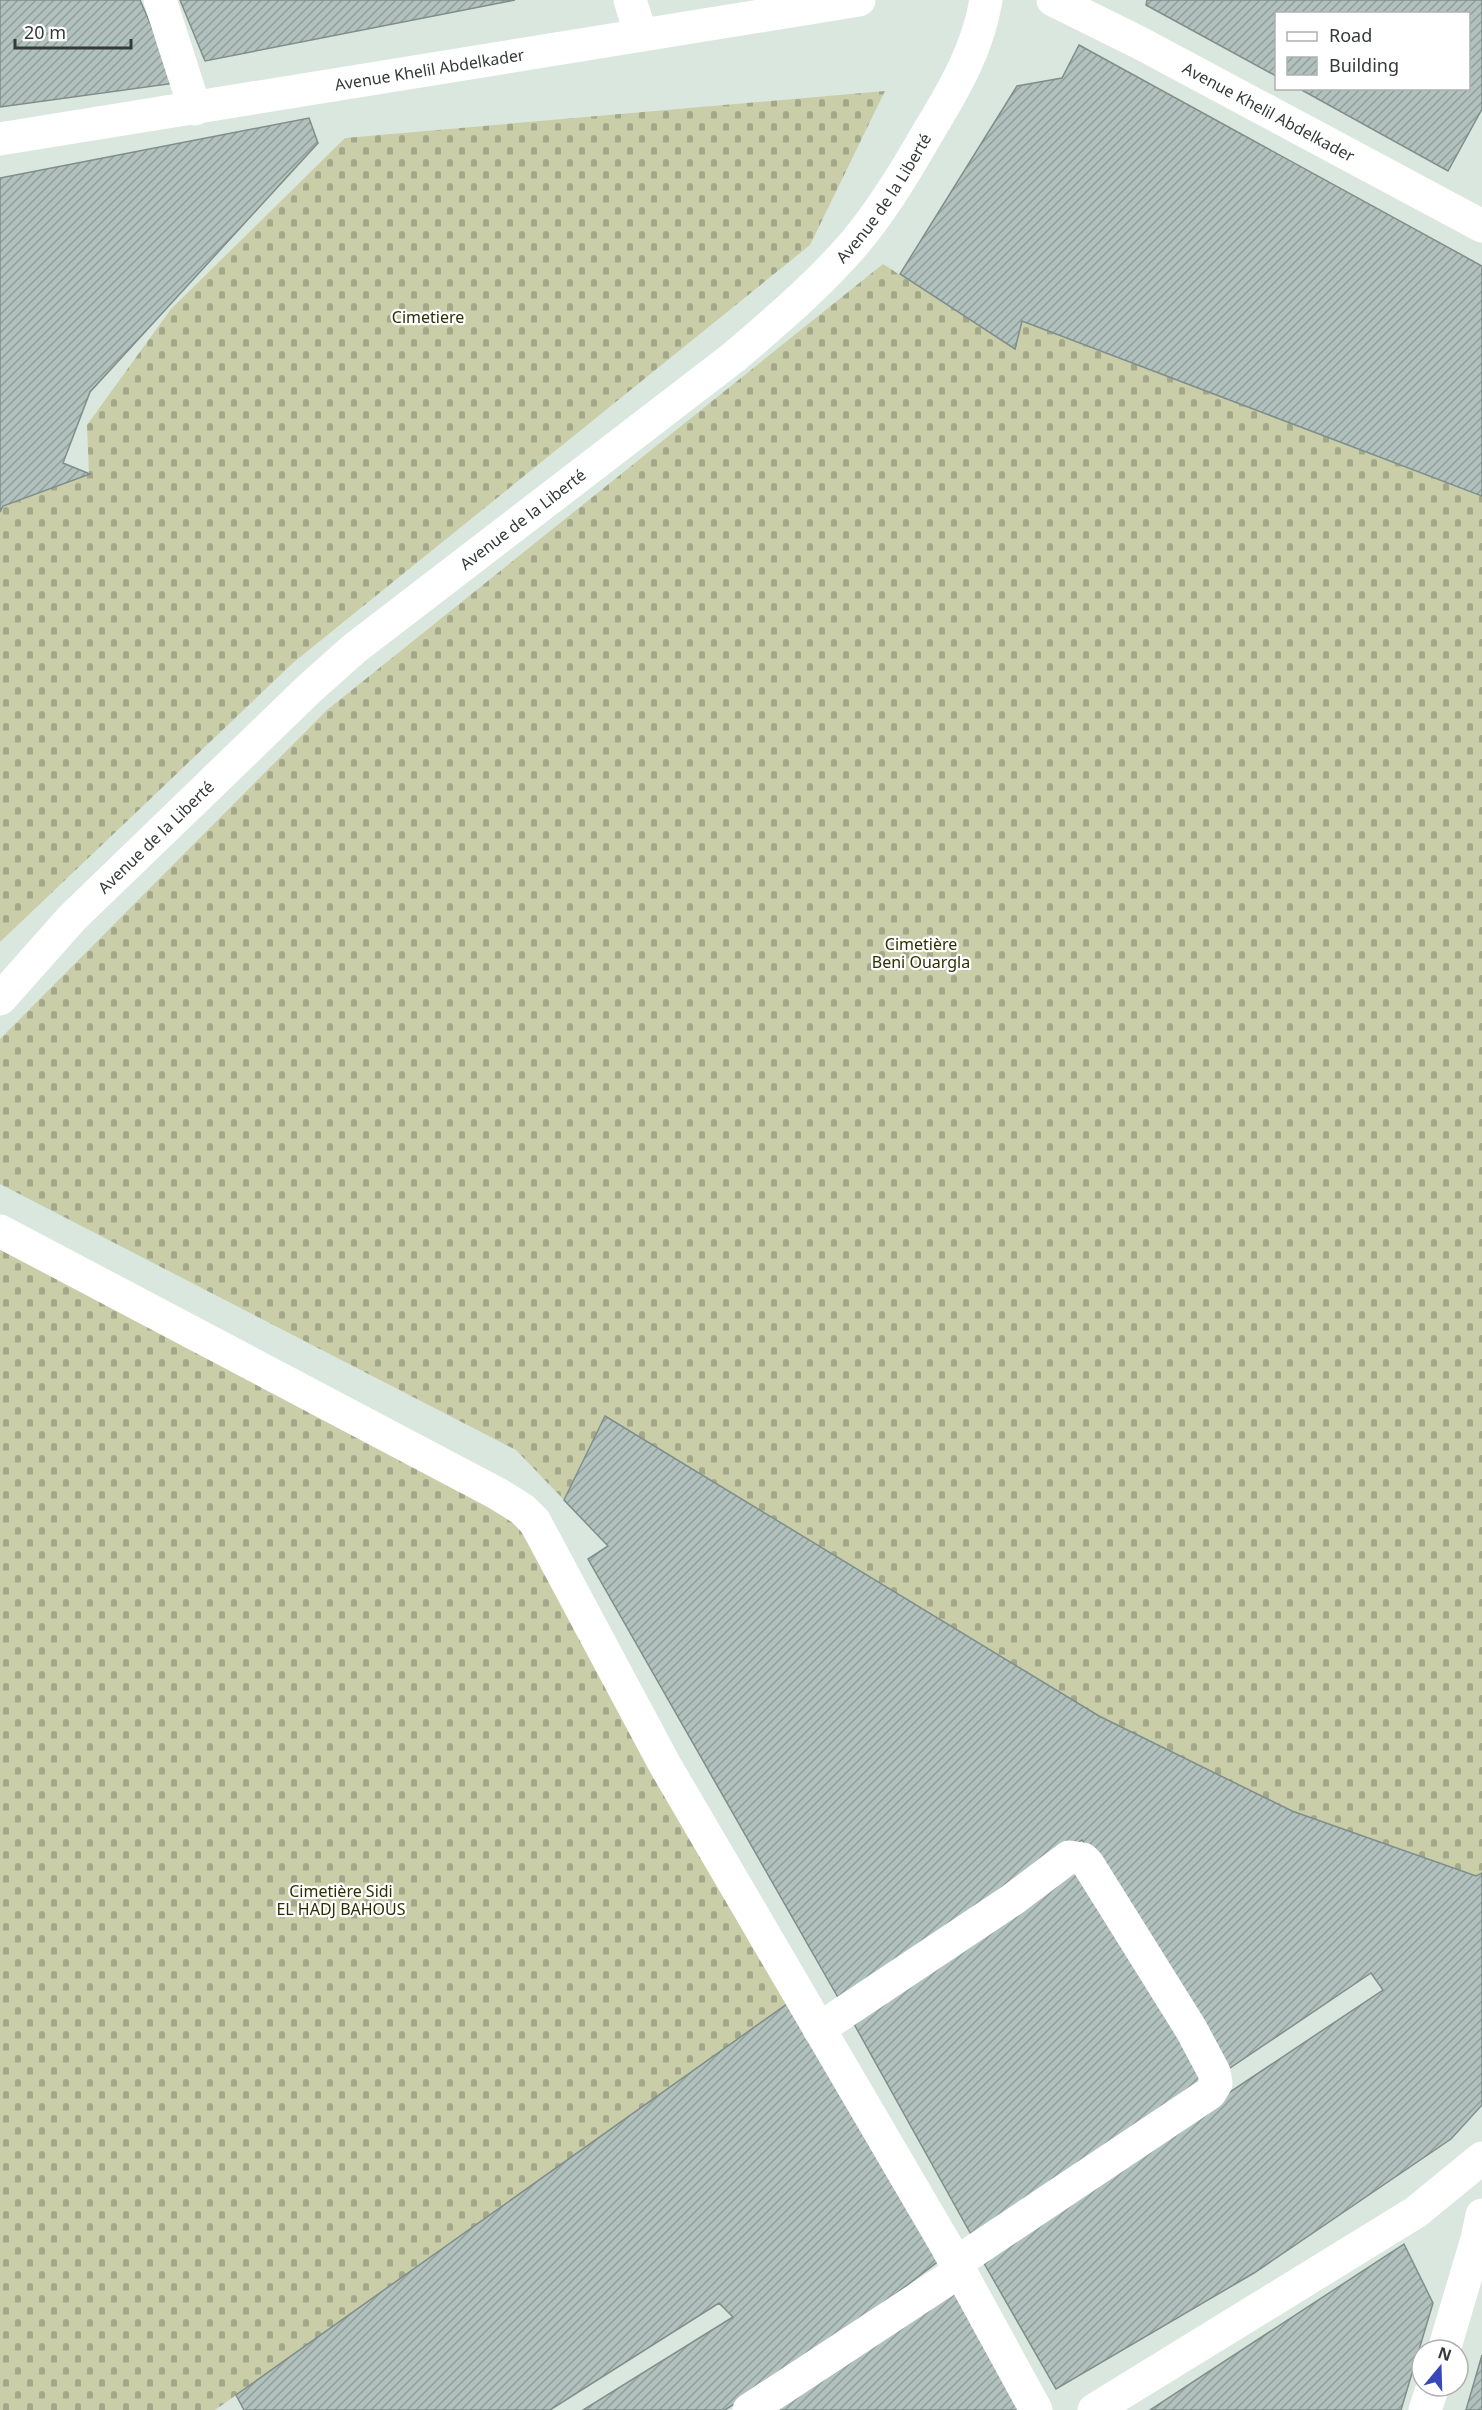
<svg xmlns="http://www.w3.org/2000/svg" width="1482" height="2410" viewBox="0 0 1482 2410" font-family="'Noto Sans',sans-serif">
	<defs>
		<pattern id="cemetery-stones" width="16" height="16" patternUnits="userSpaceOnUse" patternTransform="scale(1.5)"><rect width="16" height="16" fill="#c9cea9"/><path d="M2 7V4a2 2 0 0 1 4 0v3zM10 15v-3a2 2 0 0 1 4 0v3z" fill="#a4a88a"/></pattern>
		<pattern id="building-hatch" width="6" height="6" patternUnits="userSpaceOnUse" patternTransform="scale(1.5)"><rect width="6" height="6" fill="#b1c1bd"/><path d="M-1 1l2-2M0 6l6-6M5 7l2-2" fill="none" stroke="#919e9a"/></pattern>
	</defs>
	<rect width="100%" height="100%" fill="#dae7df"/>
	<path fill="url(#cemetery-stones)" d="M885 91 810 245 294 662 0 942V512L3 506 89 474 87 425 171 309 345 138Z
		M883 264 1015 349 1022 321 1482 496V1873L1476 1876 1292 1811 1099 1716 605 1416 564 1500 516 1450 0 1184V1039L327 710Z
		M0 1248 508 1509 794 1999 215 2410H0Z"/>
	<path fill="url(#building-hatch)" stroke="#7f8e8b" stroke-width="1.5" d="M0 0H140L176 83 0 107Z
		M180 0H515L205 61Z
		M1147 0H1482V109L1448 171 1298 88H1468V14H1276V76L1146 5Z
		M1079 45 1482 266V496L1022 321 1015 349 900 274 1017 86 1062 78Z
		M309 118 318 143 90 392 63 463 90 474 3 506 0 512V178Z
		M605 1416 1099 1716 1292 1811 1476 1876 1482 1873V2105L1451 2139 1254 2273 1056 2389 981 2258 1383 1990 1371 1973 1230 2068 1082 1840 840 2001 588 1559 608 1546 564 1500Z
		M1080 1861 1208 2079 973 2238 849 2015Z
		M794 1999 944 2257 843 2334 725 2410H583L733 2317 719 2303 550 2410H244L236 2395Z
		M1404 2244 1433 2303 1401 2410H1150Z
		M956 2284 1022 2410H769Z
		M1482 2355V2410H1466Z"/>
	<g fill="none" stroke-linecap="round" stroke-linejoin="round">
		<path stroke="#fff" stroke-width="33" d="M160 0 195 109
			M630 0 641 35
			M0 1231 498 1494 522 1509 535 1522 665 1765 947 2247 1036 2410
			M819 2029 1012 1900 1069 1857 1083 1859 1088 1864 1191 2029 1214 2072 1216 2083 1210 2093 956 2263
			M1444 2350 1477 2239 1482 2215
			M749 2410 960 2271
			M1094 2410 1416 2212 1482 2158
			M1425 2410 1433 2386"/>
		<g stroke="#fff" stroke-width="33">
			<path id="s1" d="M1053 0 1140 43 1482 226"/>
			<path id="s2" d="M0 139 859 0"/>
			<path id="s3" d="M0 999 72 918 309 689 355 648 734 357C777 320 821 283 857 240 885 206 908 167 930 129 955 88 978 48 986 0"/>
		</g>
	</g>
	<g text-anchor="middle" stroke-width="4.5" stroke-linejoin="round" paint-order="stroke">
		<g font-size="16" fill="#353a37" stroke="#fff">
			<text dy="6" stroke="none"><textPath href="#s2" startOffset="435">Avenue Khelil Abdelkader</textPath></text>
			<text dy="6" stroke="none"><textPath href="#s1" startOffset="243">Avenue Khelil Abdelkader</textPath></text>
			<text dy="6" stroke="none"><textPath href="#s3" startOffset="1197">Avenue de la Liberté</textPath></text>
			<text dy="6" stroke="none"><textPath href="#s3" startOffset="711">Avenue de la Liberté</textPath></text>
			<text dy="6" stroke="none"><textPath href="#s3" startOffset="225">Avenue de la Liberté</textPath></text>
		</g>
		<g font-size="16" fill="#2c3000" stroke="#fff">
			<text x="428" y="323">Cimetiere</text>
			<text x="921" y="950">Cimetière<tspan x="921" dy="18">Beni Ouargla</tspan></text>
			<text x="341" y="1897">Cimetière Sidi<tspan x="341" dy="18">EL HADJ BAHOUS</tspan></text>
		</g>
	</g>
	<rect x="1275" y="12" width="195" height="78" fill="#ffffff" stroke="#aeb0af" stroke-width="1.5"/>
	<rect x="1287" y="32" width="30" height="9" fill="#ffffff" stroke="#aeb0af" stroke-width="1.5"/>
	<text x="1329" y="42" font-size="18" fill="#353a37">Road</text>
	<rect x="1287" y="57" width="30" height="18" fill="url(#building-hatch)" stroke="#aeb0af" stroke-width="1.5"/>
	<text x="1329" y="72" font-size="18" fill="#353a37">Building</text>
	<g transform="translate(1440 2368) rotate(19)"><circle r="28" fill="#ffffff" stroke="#aeb0af" stroke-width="1.5"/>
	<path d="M0-4.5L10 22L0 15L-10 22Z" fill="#3847ba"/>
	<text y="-9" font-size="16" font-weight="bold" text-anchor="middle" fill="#353a37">N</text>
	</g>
	<path d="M15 39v9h116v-9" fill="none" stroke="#353a37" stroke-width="3"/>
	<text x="24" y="39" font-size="18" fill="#353a37" stroke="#ffffff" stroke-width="4.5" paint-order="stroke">20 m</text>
</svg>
